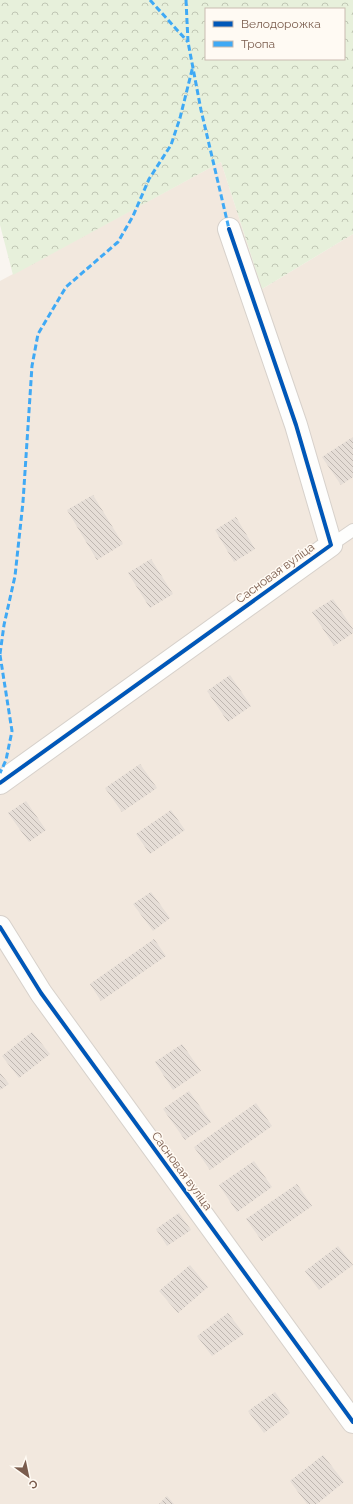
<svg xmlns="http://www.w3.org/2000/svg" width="353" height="1504" viewBox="0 0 353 1504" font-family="Raleway,sans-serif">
	<defs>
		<pattern id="forest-crowns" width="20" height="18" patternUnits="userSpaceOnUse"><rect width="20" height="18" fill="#e7f0db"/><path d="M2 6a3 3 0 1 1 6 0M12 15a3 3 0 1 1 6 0" fill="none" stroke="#c0c6b4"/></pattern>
		<pattern id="building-back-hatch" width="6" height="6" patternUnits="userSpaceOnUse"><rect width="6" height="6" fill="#e6ded7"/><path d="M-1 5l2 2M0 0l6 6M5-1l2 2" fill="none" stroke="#bfb7b1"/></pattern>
	</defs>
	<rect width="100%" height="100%" fill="#f9f5f0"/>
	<path fill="#f2e8de" d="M221 162 262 289 353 234V1504H0V281Z"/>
	<path fill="url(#forest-crowns)" fill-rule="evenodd" d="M0 0H353V234L262 289 221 162 13 275 0 225ZM206 9H344V59H206Z"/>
	<path fill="url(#building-back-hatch)" d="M353 437V477L341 485 322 457Z
		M93 495 123 544 97 560 67 510Z
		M236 517 255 549 234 562 215 530Z
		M151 559 173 594 150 608 128 573Z
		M333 599 353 629V633L334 646 312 612Z
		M230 675 251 706 228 722 207 691Z
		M140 764 157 788 122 812 105 788Z
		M26 801 46 830 29 842 8 813Z
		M171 810 185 830 150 854 136 834Z
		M151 892 170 918 153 931 133 904Z
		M154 939 166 956 101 1001 90 984Z
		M32 1032 50 1054 19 1078 2 1056Z
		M182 1044 201 1071 173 1090 155 1062Z
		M0 1073 9 1084 0 1090Z
		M189 1091 211 1122 185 1140 163 1109Z
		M256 1103 272 1126 210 1170 194 1147Z
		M254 1161 272 1187 237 1212 219 1185Z
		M297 1184 312 1206 262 1241 246 1219Z
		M179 1213 191 1230 167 1246 156 1229Z
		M338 1246 353 1265 319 1290 305 1271Z
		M190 1265 208 1287 178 1313 159 1291Z
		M228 1313 244 1334 212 1356 197 1336Z
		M275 1392 290 1413 264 1433 248 1411Z
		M323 1455 344 1482 317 1504H307L290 1481Z
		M167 1496 174 1504H159Z"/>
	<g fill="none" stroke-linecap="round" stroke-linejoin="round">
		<defs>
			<path id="lane" d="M331 545 353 530"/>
			<path id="street" d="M0 783 331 545 296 425 229 229
				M0 927 41 993 353 1422"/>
		</defs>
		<use href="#lane" stroke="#d7d1cb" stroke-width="14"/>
		<use href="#street" stroke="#d7d1cb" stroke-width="24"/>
		<use href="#lane" stroke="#fefefd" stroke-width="12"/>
		<use href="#street" stroke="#fefefd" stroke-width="22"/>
		<path stroke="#3fa9f5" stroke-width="3" stroke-dasharray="6 3" stroke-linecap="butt" d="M150 0 188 42
			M186 0 188 42 201 110 229 229
			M0 654 4 625 15 576 23 502 32 366 38 334 66 287 118 242 133 216 149 179 171 145 180 118 193 66
			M0 655 12 731 6 760 0 773"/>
		<defs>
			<path id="cycleway" d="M0 783 331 545 296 425 229 229
				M0 927 41 993 353 1422"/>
		</defs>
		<use href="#cycleway" stroke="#fffaf3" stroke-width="6"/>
		<use href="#cycleway" stroke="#0057b8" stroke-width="4"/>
	</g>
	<g text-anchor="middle" stroke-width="3" stroke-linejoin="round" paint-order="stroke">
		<g font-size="12" fill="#7a5c4d" stroke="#fffaf3">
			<text transform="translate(275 573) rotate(-36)" y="4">Сасновая вуліца</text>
			<text transform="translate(182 1171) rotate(54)" y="4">Сасновая вуліца</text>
		</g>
	</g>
	<rect x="205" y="8" width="140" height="52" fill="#fffaf3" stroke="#cabbb1"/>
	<rect x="213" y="21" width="20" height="6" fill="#0057b8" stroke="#cabbb1"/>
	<text x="241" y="28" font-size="12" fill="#7a5c4d">Велодорожка</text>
	<rect x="213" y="41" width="20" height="6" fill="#3fa9f5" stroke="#cabbb1"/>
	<text x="241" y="48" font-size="12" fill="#7a5c4d">Тропа</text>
	<g transform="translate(28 1476) rotate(147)" stroke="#fffaf3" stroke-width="3" paint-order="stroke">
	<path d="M0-3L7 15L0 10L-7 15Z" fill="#7a5c4d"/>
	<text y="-6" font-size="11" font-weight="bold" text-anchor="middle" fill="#7a5c4d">С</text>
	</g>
</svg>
